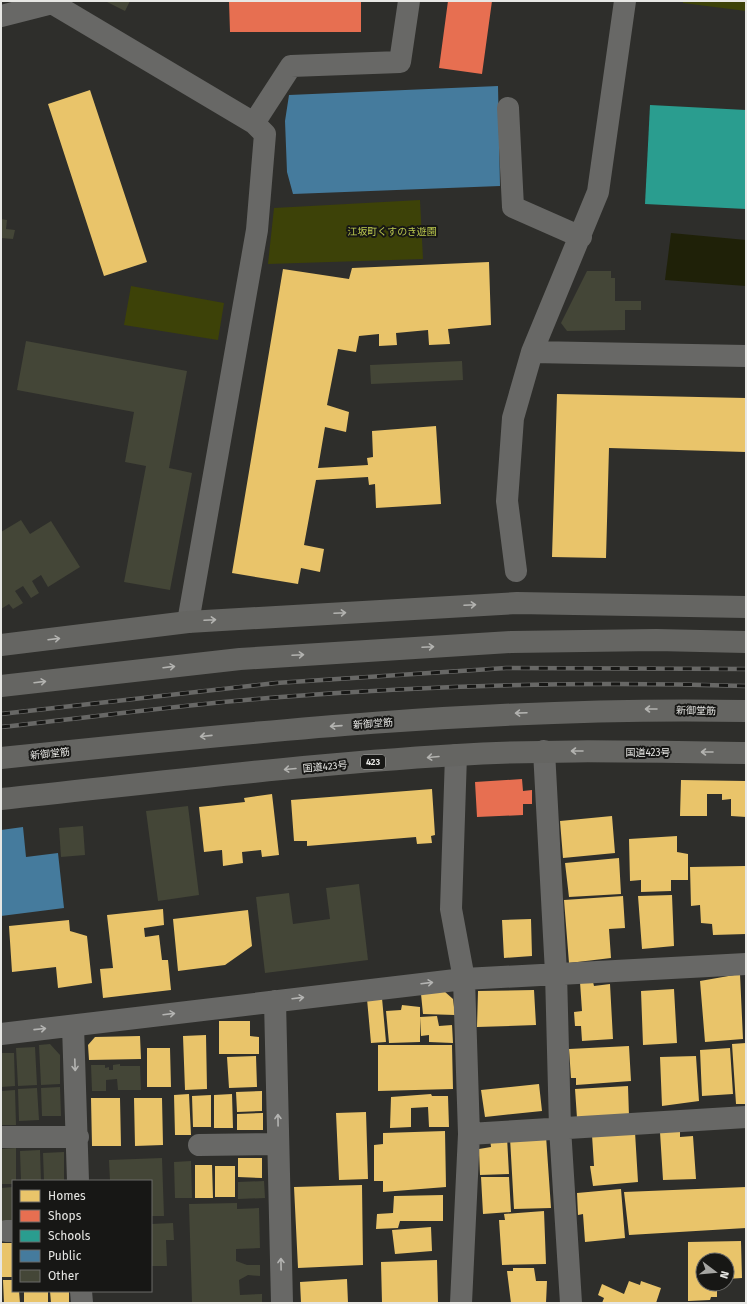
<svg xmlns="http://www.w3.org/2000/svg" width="747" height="1304" viewBox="0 0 747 1304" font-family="'Fira Sans','Noto Sans JP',sans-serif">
	<rect width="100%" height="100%" fill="#2e2e2b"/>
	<path fill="#3d4208" d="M683 1H746V11L683 3Z
		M420 200 423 259 268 264 274 208Z
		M131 286 224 303 218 340 124 325Z"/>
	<path fill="#1f2108" d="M671 233 746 240V286L665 280Z"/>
	<path fill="#e9c46a" d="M90 90 147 262 104 276 48 104Z
		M489 262 491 325 448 329 450 344 429 345 428 330 396 333 397 345 379 346V334L359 336 356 352 338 349 327 405 349 412 346 432 325 427 318 468 368 465 367 458 373 457 372 431 436 426 441 504 376 508 375 484 369 485 368 477 316 480 304 545 324 549 320 572 301 568 298 584 232 573 283 269 349 279 352 268Z
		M557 394 746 398V452L609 448 606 558 552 557Z
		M681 780 746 781V817L731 816V799L722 800V794H707V816H680Z
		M432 789 435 835 431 836 432 843 417 844 416 837 307 846V841H294L291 800Z
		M272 794 279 855 262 857 261 850 242 852 243 863 223 866 222 850 204 852 199 807 245 802 244 798Z
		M612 816 615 853 563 858 560 821Z
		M677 836V852L688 854V880H671V891L641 892V880L630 881 629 839Z
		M619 858 621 894 569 897 565 863Z
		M745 866 746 934 713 935 712 924 701 923 700 905 691 906 690 867Z
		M672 895 674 946 642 949 638 896Z
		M623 896 625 928 609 929 611 958 569 963 564 900Z
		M163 909 164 925 144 928 145 937 159 935 162 960H168L171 990 103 998 100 969 113 968 107 915Z
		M248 910 252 946 225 965 178 971 173 919Z
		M531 919 532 956 504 958 502 920Z
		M69 920 70 931 87 936 92 983 58 988 56 967 12 972 9 926Z
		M740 974 743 1039 705 1042 700 981Z
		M580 982H593L594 986 610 984 613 1039 582 1041 581 1026H575L574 1012 582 1011Z
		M674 989 677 1043 643 1045 641 991Z
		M534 990 536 1025 477 1027 478 991Z
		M444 991 453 999 455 1015 423 1014 421 994Z
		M382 998 386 1042 371 1043 367 999Z
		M402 1005 420 1007V1042L389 1043 386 1011 401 1010Z
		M437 1016 439 1026 452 1025 453 1043 429 1042V1035L421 1036 420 1017Z
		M219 1021H250V1036L259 1037V1054H219Z
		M206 1035 207 1089 185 1090 183 1036Z
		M140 1036 141 1059 89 1060 88 1045 95 1037Z
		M746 1043V1104H736L732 1044Z
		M378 1045H452L453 1089 378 1091Z
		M629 1046 631 1081 576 1085V1078H571L569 1049Z
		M147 1048H170L171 1087H147Z
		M730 1048 733 1094 702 1096 700 1050Z
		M256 1056 257 1087 229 1088 227 1057Z
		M696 1056 699 1101 662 1106 660 1057Z
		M539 1084 542 1111 485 1117 481 1090Z
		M628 1086 629 1116 577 1118 575 1089Z
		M262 1091V1111L237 1112 236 1092Z
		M189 1094 191 1135H175L174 1095Z
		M232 1094 233 1128H214V1095Z
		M431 1094 432 1096H448L449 1127H429L428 1107 411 1108V1127L390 1128 391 1097Z
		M211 1095V1127H193L192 1096Z
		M91 1098H120L121 1146H92Z
		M134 1098H162L163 1145 135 1146Z
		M366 1112 368 1179 339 1180 336 1113Z
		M263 1113V1130H237V1114Z
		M445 1131 446 1187 383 1192V1181H374V1145L383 1144V1133Z
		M680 1131V1137L693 1136 696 1179 663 1180 660 1132Z
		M635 1132 638 1182 593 1186 590 1166H594L592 1135Z
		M546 1136 551 1208 514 1209 510 1138Z
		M507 1137 509 1174 480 1175 479 1149 491 1147 490 1138Z
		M238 1158H262V1178L238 1177Z
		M195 1165H212L213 1198H195Z
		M215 1166H235V1197H215Z
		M481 1177H509L511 1212 483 1214Z
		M362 1185 363 1265 298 1268 294 1187Z
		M746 1187V1228L629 1235 624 1192Z
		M621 1189 625 1238 585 1242 583 1214 578 1215 577 1193Z
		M443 1195V1221H400L398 1228 376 1229 377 1214 393 1213 394 1196Z
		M544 1211 546 1264 502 1265 499 1220H505L504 1214Z
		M431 1227 432 1251 395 1254 392 1230Z
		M741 1241 742 1278 727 1279V1260H703V1284H717V1297H711L710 1300 688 1301V1242Z
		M2 1243H13V1277H2Z
		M437 1260 438 1303H382L381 1262Z
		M513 1268H534L536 1281H547L546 1303H511L507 1271H513Z
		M347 1279 348 1303H301L300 1282Z
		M3 1280H13V1291H19L20 1303H4Z
		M629 1281 640 1285 641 1281 661 1288 656 1303H602L604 1298 598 1295 602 1284 624 1294Z
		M24 1291H48V1303H24Z
		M50 1291H69V1303H51Z"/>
	<path fill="#e76f51" d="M229 1H361V32H230Z
		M448 1H492L482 74 439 68Z
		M522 779 523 791 532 790V804H523V815L477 817 475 782Z"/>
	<path fill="#2a9d8f" d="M650 105 746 110V209L645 204Z"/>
	<path fill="#457b9d" d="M498 86 500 186 293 194 287 172 285 121 289 95Z
		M23 827 26 857 58 853 64 908 1 916V830Z"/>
	<path fill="#444637" d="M105 1H130L125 11Z
		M1 219 7 220 6 229 15 230 13 239 1 238Z
		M587 271H611V278H615V301H641V310H625V330L567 331 561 323Z
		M26 341 187 371 169 468 192 473 170 590 124 582 146 466 125 462 134 412 17 390Z
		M462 361 463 380 371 384 370 365Z
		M21 520 30 534 51 521 80 567 48 587 41 575 32 581 39 593 31 598 23 586 15 591 23 603 13 609 9 604 1 609V532Z
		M188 806 199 895 158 901 146 811Z
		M83 826 85 855 61 857 59 828Z
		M359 884 368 960 265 973 256 897 289 893 293 924 330 919 326 888Z
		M50 1044 60 1055V1084L41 1085 39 1045Z
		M35 1047 37 1085 18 1086 16 1048Z
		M1 1053H14L15 1086 1 1087Z
		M120 1064V1066H140L141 1090H118L117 1079 106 1080V1091H92L91 1065H105V1068L109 1067V1070H113V1065Z
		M60 1087 61 1116H42L41 1088Z
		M37 1088 39 1120 19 1121 18 1089Z
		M15 1090 16 1125H1V1091Z
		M16 1148V1181H13V1184H1V1149Z
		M40 1150 41 1181H21L20 1151Z
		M64 1152V1181H44L43 1153Z
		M162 1158 164 1216H151V1181H110L109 1160Z
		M191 1161 192 1198H175L174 1162Z
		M264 1181 265 1198 238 1199V1182Z
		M13 1187V1221L1 1222V1188Z
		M237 1203V1209L259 1208 260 1248 236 1249V1261L247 1265H260V1276L248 1275 239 1280 240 1295 262 1294V1303H192L189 1204Z
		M173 1223 174 1240H166L167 1266H151V1224Z"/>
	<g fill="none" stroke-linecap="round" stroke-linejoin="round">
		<path stroke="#686866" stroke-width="22" d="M52 3 254 123 265 134 257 230 188 622
			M1 16 52 3 53 1
			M508 108 513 207 581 237
			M254 123 291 66 400 62 409 1
			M532 352 746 356
			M516 571 507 501 513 418 532 352 598 192 625 1
			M544 751 556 973 560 1128 571 1303
			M456 755 451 909 464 979 469 1134 461 1303
			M275 1001 282 1303
			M73 1026 78 1181
			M1 1034 464 979 746 964
			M469 1134 746 1117
			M2 1137H78
			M199 1145 278 1144
			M6 1231H13
			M81 1291 82 1303"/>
		<path stroke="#656562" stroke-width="22" d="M1 645 188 622 517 603 746 607
			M1 686 240 659 511 642 656 640 746 642
			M1 758C249 732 497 706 746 711
			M1 799C153 783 305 764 457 755 553 749 650 752 746 753"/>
		<defs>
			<path id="rail" d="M1 714 276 683 506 668 746 669
				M1 727C94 717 188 704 281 697 436 685 591 681 746 686"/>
		</defs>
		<use href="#rail" stroke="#686866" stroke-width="4.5"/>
		<use href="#rail" stroke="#171715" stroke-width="3" stroke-dasharray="9" stroke-linecap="butt"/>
	</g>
	<defs><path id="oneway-shaft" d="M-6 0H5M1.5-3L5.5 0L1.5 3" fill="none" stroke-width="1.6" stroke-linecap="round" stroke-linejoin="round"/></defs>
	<g stroke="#b3b3b0">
		<use href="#oneway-shaft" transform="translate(470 605) rotate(-3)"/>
		<use href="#oneway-shaft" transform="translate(340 613) rotate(-3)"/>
		<use href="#oneway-shaft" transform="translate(210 620) rotate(-3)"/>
		<use href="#oneway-shaft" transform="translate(54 639) rotate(-7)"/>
		<use href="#oneway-shaft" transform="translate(428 647) rotate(-3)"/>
		<use href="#oneway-shaft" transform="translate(298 655) rotate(-3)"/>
		<use href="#oneway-shaft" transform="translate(169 667) rotate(-7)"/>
		<use href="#oneway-shaft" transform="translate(40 682) rotate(-7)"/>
		<use href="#oneway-shaft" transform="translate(651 709) rotate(180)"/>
		<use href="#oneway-shaft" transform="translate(521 713) rotate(178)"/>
		<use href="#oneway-shaft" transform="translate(336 726) rotate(176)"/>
		<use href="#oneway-shaft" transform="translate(206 736) rotate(174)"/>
		<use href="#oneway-shaft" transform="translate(577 751) rotate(-180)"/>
		<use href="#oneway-shaft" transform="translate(707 752) rotate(-180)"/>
		<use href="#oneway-shaft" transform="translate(433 757) rotate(175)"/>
		<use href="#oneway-shaft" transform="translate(290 769) rotate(175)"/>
	</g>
	<g stroke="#b4b4b2">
		<use href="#oneway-shaft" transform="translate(427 983) rotate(-7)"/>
		<use href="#oneway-shaft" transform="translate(298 998) rotate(-7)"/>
		<use href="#oneway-shaft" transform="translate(169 1014) rotate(-7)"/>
		<use href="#oneway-shaft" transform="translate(40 1029) rotate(-6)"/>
		<use href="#oneway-shaft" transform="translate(75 1065) rotate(88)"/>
		<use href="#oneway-shaft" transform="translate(278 1120) rotate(-91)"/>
		<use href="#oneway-shaft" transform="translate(281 1264) rotate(-91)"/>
	</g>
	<g text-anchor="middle" stroke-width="4" stroke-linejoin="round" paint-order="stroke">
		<rect fill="#171715" stroke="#a9a9a6" stroke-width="1" x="361" y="755" width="24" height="14" rx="3"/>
		<g font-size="9" font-weight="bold" fill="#e7e7e4">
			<text x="373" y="765">423</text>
		</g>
		<g font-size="10" fill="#bcc94e" stroke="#171715">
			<text x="392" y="235">江坂町くすのき遊園</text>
		</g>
		<g font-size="10" fill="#e7e7e4" stroke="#171715">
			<text transform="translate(696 710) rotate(1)" y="4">新御堂筋</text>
			<text transform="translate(373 723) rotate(-4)" y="4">新御堂筋</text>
			<text x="648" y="756">国道423号</text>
			<text transform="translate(50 753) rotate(-6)" y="4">新御堂筋</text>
			<text transform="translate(325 766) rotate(-5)" y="4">国道423号</text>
		</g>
	</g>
	<rect width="747" height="1304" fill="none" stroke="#e7e7e4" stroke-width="4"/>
	<rect x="12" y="1180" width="140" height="112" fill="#171715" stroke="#6a6a68"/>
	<rect x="20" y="1190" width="20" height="12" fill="#e9c46a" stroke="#6a6a68"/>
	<text x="48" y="1200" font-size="12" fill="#e7e7e4">Homes</text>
	<rect x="20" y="1210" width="20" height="12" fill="#e76f51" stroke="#6a6a68"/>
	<text x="48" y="1220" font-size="12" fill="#e7e7e4">Shops</text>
	<rect x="20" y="1230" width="20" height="12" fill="#2a9d8f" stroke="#6a6a68"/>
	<text x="48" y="1240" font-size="12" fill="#e7e7e4">Schools</text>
	<rect x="20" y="1250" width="20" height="12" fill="#457b9d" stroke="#6a6a68"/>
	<text x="48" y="1260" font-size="12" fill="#e7e7e4">Public</text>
	<rect x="20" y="1270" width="20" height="12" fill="#444637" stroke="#6a6a68"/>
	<text x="48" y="1280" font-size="12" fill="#e7e7e4">Other</text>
	<g transform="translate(715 1272) rotate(106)"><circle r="19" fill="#171715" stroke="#6a6a68"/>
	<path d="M0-3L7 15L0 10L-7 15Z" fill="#a6a6a3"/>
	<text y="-6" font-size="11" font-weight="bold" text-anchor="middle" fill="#e7e7e4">N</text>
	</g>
</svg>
